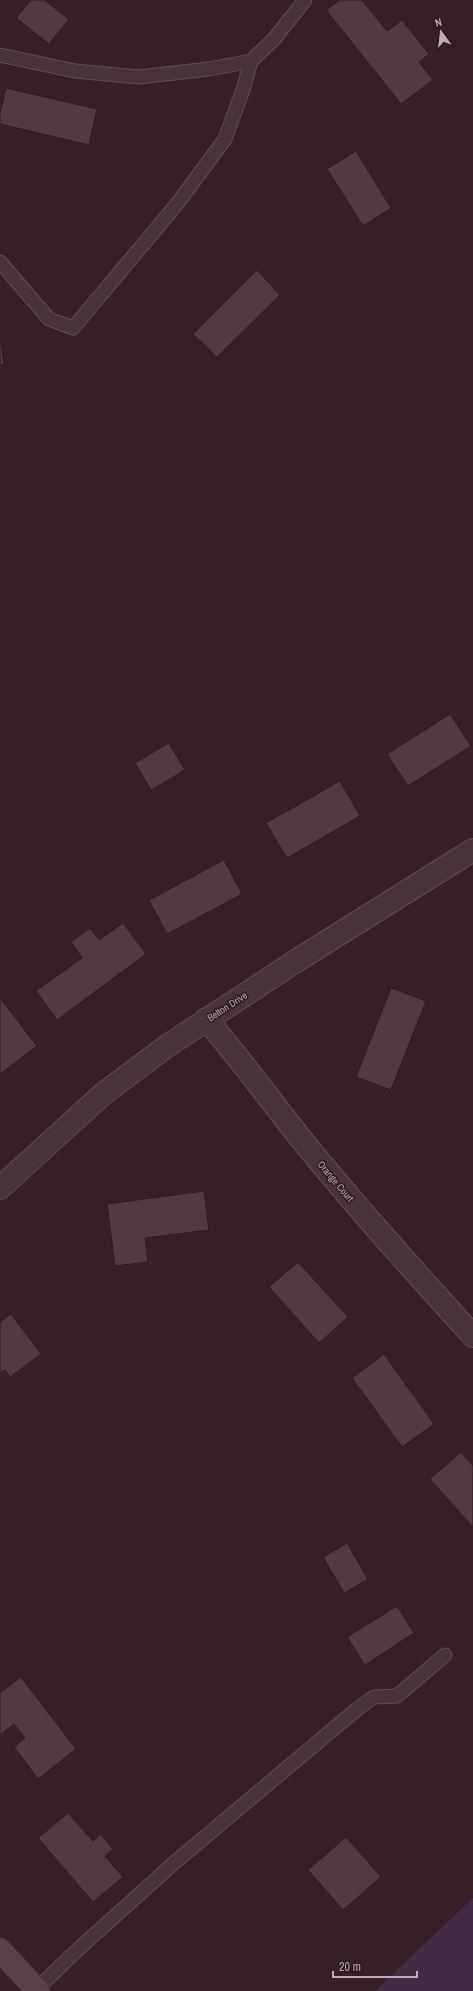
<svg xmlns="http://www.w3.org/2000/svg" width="473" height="1991" viewBox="0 0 473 1991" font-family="'Archivo Narrow',sans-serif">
	<rect width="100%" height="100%" fill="#352029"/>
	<path fill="#402d43" d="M473 1898V1991H375Z"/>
	<path fill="#533944" stroke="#2d1b22" d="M31 0H44L69 19 49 44 16 18Z
		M340 0H362L387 31 402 20 429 54 419 62 433 80 401 104 326 10Z
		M6 88 97 109 89 145 0 124V113Z
		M356 151 391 208 363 226 327 169Z
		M257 270 280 295 217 357 193 334Z
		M0 331 4 364 0 365Z
		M450 714 471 746 408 786 387 754Z
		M169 743 185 770 151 790 135 763Z
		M340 781 360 816 287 858 266 823Z
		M224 860 242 894 167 934 149 900Z
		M123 923 146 954 57 1020 36 991 82 958 71 942 90 928 99 940Z
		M391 988 426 1001 391 1090 356 1077Z
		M0 998 37 1046 0 1074Z
		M204 1191 209 1230 145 1238 148 1262 115 1266 107 1204Z
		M298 1262 348 1317 319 1343 269 1287Z
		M11 1314 41 1354 10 1377 5 1370 0 1373V1322Z
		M384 1354 434 1424 402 1447 352 1378Z
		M461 1452 473 1466V1527L430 1479Z
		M347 1543 368 1579 344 1593 323 1557Z
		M397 1606 414 1633 365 1665 347 1637Z
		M21 1677 76 1749 38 1779 14 1747 25 1738 14 1724 0 1735V1693Z
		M68 1813 93 1841 101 1834 113 1849 105 1856 123 1877 93 1902 38 1838Z
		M346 1837 381 1877 343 1910 308 1870Z"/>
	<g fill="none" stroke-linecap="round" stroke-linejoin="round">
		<defs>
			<path id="lane" d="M0 55 75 71 138 77 209 69 251 61 274 39 305 0
				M0 262 49 319 73 328 177 204 225 139 244 87 251 61
				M37 1989 74 1953 174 1863 356 1710 374 1697 397 1696 445 1655"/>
			<path id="street" d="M206 1019C240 1058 270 1100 302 1140 357 1208 415 1272 473 1336
				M0 1188 103 1094 167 1046 296 961 473 850"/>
			<path id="secondary" d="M0 1950 38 1991"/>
		</defs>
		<use href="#lane" stroke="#614e55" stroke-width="15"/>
		<use href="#street" stroke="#614e55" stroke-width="24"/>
		<use href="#secondary" stroke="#503d44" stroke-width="24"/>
		<use href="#lane" stroke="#46333b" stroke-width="13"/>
		<use href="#street" stroke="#46333b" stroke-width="22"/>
		<use href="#secondary" stroke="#59414a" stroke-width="22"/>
	</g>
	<g text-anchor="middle" stroke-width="3" stroke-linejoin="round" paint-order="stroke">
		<g font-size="10" fill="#c3adb5" stroke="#2a1920">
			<text transform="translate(227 1006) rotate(-33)" y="4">Belton Drive</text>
			<text transform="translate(336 1181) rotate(50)" y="4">Orange Court</text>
		</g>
	</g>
	<g transform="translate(441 32) rotate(345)" stroke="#2a1920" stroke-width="3" paint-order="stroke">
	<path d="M0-3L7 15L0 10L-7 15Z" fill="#c3adb5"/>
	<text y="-6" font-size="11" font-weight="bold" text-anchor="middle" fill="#c3adb5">N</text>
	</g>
	<path d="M333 1971v6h84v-6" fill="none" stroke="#c3adb5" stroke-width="2"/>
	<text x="339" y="1971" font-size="12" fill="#c3adb5" stroke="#2a1920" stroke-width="3" paint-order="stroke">20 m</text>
</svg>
